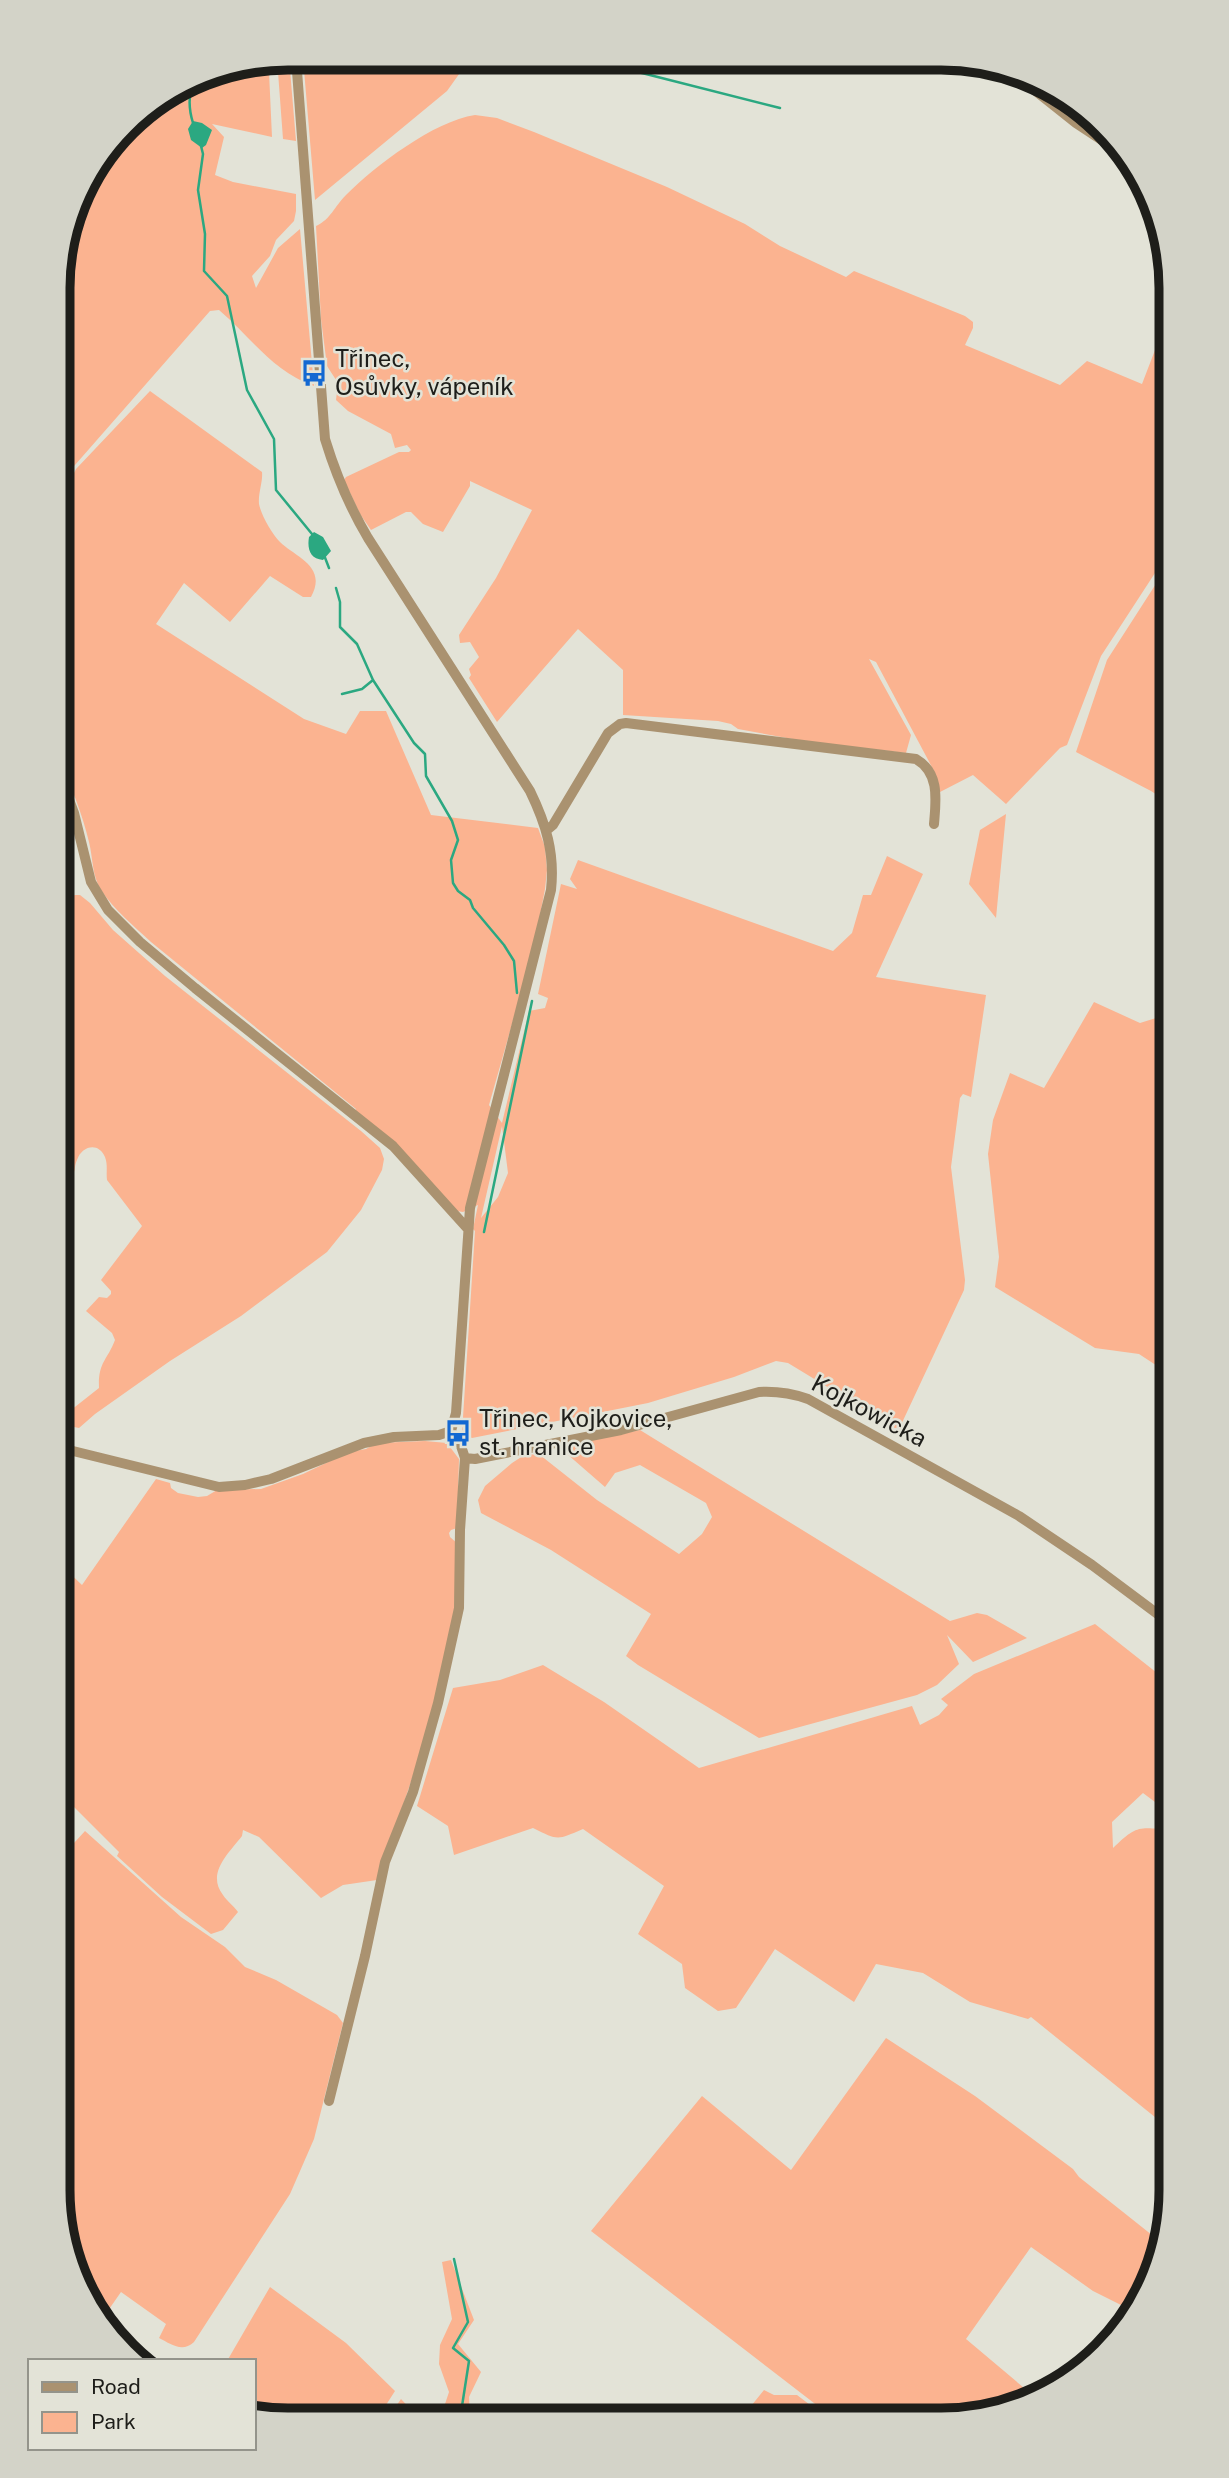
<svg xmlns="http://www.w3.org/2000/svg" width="1229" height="2478" viewBox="0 0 1229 2478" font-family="'Public Sans',sans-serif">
	<rect width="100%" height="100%" fill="#e3e3d7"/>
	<path fill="#fbb390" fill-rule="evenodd" d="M289 58 296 141 283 139 278 72H269L272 137 212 124 224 137 215 175 233 182 296 194V211L294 221 276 240 270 256 252 276 256 288 278 248 300 229 314 386C272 371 251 337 219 310L210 311 68 473 72 477 76 469 150 391 262 472C263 482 258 493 259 504 261 515 272 534 280 542 295 557 328 566 311 597H303L270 576 230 622 184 583 156 624 304 719 346 734 360 711H386L431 815 538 828 545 847 547 870 545 889 534 947 489 1105 502 1123 529 1011 545 1008 548 998 538 994 561 884 577 889 570 879 578 860 833 951 852 933 863 895H871L887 856 923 874 876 977 986 995 971 1097 963 1094 960 1098 951 1167 965 1280 964 1290 900 1427 895 1428 788 1363 776 1361 734 1377 648 1403 472 1438 462 1433 475 1231 473 1229 478 1205 463 1212 456 1211 354 1112 356 1109 151 942C134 926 114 910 101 890 92 876 93 858 89 842 82 813 71 786 59 759L60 258 82 186 136 115 200 75ZM502 1126 508 1173 498 1197 481 1218Z
		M303 58 466 59 467 63 447 91 315 200Z
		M475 115 497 118 534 132 667 187 745 224 780 246 846 277 854 271 965 316 973 322V328L965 345 1060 385 1087 361 1142 384 1160 337 1171 343V555L1155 573 1101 656 1067 745 1060 748 1006 804 973 775 940 792 934 771 876 662 869 659 911 735 906 753 809 742 738 729 731 724 718 721 623 715V670L578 629 497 722 469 678 471 675 469 669 479 657 470 642 460 643 459 635 496 578 532 510 470 481V486L443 532 423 524 411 512H406L371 530 360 514 344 480 346 477 399 452H409L411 450 407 445 395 448 391 434 348 411 336 400 338 383 327 366 321 319 316 226C331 219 334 207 346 195 375 166 434 121 475 115Z
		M1171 565V804L1151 791 1076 752 1107 660 1161 576Z
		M1006 814 996 918 969 884 980 830Z
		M75 895H80L90 903 113 930 165 976 361 1131 380 1148 384 1159 382 1170 361 1210 327 1252 241 1316 170 1361 95 1414 79 1428 74 1427 66 1414 99 1388C98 1362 107 1361 115 1340L112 1333 86 1311 99 1297 107 1298 111 1294V1291L101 1280 142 1226 107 1180C106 1172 108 1165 105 1157 99 1142 82 1145 77 1160 74 1166 76 1170 72 1176 69 1180 63 1183 59 1186V901Z
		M1094 1002 1140 1023 1156 1018 1171 1007V1375L1139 1354 1095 1348 995 1287 999 1257 988 1154 993 1120 1010 1073 1044 1088Z
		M640 1430 950 1621 977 1613 987 1615 1027 1638 973 1662 947 1635 959 1664 937 1685 917 1695 759 1738 638 1665 626 1656 651 1614 551 1550 481 1513 478 1500 485 1486 512 1463 526 1454 540 1455 597 1500 679 1554 702 1534 712 1517 706 1503 640 1465 615 1473 605 1487 559 1447Z
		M425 1441 447 1443 459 1459 457 1528 451 1530 449 1533 450 1537 458 1544C455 1580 456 1616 448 1651 431 1729 403 1805 377 1880L343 1885 321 1898 259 1837 243 1830 242 1836C229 1853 206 1873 223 1895 227 1901 233 1905 238 1912L223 1930 211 1934 162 1897 117 1856 119 1852 58 1791V1562L82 1585 156 1479 170 1483 171 1488 178 1493 198 1497 207 1496 217 1490 261 1489 303 1474 349 1452 366 1449 377 1443Z
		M1095 1624 1171 1684V1814L1143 1793 1112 1822 1113 1848C1137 1825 1138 1827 1171 1830V2130L1031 2017 1028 2019 970 2002 923 1973 876 1964 854 2002 775 1949 736 2008 718 2011 685 1988 682 1964 638 1934 664 1886 583 1829C557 1840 559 1841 533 1828L454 1855 448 1826 417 1806 453 1688 500 1680 543 1665 604 1702 699 1768 912 1706 920 1725 939 1715 948 1705 941 1699 974 1674Z
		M58 1822 70 1843H74L85 1831 181 1917 225 1947 245 1967 276 1980 337 2015 343 2023 314 2139 290 2194 194 2342C182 2353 171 2344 159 2338L166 2324 121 2292 105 2315 104 2314 70 2264 58 2190Z
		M886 2038 975 2096 1073 2169 1079 2177 1162 2243 1154 2278 1133 2315 1127 2308 1093 2291 1031 2247 966 2339 1036 2398 1015 2408 941 2420H836L591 2231 702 2096 791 2170Z
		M451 2260 474 2320 458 2344 481 2372 469 2397 470 2419H440L449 2392 439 2364 440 2345 452 2319 442 2262Z
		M270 2287 346 2343 395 2391 377 2419 254 2417V2361H227Z
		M764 2390 774 2395H797L830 2420H748L743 2416Z
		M401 2399 420 2419H387Z"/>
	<path fill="#2ba881" d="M193 121 202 123 212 130 206 145 202 148 191 140 188 129Z
		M314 532 323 537 331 551 323 560C310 559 307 549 309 537Z"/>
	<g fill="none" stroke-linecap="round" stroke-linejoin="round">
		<path stroke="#2ba881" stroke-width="2.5" d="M576 60 642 73 780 108
			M193 80C189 96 188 107 193 123
			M201 146 203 154 198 190 205 234 204 271 227 296 247 390 274 439 276 490 312 534
			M324 555 329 568
			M336 588 340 602V627L357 644 373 680 414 743 425 754 426 776 452 821 458 840 451 860 453 883 458 891 470 900 473 908 504 945 514 961 517 993
			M342 694 362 689 373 680
			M484 1232 532 1001
			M454 2259 468 2322 453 2348 469 2361 460 2419"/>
		<path stroke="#aa9270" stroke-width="10" d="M1022 80 1076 123 1117 150
			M59 773 74 813 91 882 108 910 140 942 195 988 393 1146 467 1228
			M547 830 553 825 608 733 620 724 626 723 916 759C940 773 936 800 934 824
			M58 1453 73 1451 219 1487 245 1485 271 1479 364 1443 394 1437 439 1435 451 1431 456 1413 470 1208 551 890C555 853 546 824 530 791L368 538C349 506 336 475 325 439L296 58
			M465 1458 475 1459 621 1430 759 1392C777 1391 791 1393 808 1399L1019 1516 1092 1565 1171 1624
			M329 2101 365 1956 385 1862 413 1792 438 1703 459 1608 460 1530 465 1458 460 1443 451 1431"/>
	</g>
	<defs>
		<symbol id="bus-bare" viewBox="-9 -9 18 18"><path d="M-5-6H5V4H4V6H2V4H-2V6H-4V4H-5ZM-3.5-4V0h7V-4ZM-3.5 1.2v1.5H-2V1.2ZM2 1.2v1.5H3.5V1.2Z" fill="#1268d2" stroke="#e3e3d7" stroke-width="2.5" paint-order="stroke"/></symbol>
	</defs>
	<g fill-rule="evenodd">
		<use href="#bus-bare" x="295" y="354" width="38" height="38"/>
		<use href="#bus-bare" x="439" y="1414" width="38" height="38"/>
	</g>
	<g text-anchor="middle" stroke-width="5" stroke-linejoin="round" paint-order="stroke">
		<g font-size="24" fill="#1e1e1a" stroke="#e3e3d7" text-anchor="start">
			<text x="335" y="367">Třinec,<tspan x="335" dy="28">Osůvky, vápeník</tspan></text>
			<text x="479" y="1427">Třinec, Kojkovice,<tspan x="479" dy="28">st. hranice</tspan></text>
		</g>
		<g font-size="24" fill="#1e1e1a" stroke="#e3e3d7">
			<text transform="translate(869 1411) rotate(28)" y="8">Kojkowicka</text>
		</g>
	</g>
	<path d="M0 0H1229V2478H0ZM288 70H941A218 218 0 0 1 1159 288V2190A218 218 0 0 1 941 2408H288A218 218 0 0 1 70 2190V288A218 218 0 0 1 288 70Z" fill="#d3d3c8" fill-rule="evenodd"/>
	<path fill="none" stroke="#1e1e1a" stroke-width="9" d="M288 70H941A218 218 0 0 1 1159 288V2190A218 218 0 0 1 941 2408H288A218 218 0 0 1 70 2190V288A218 218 0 0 1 288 70Z"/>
	<rect x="28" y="2359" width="228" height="91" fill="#e3e3d7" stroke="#94948b" stroke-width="2"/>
	<rect x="42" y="2382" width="35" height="10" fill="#aa9270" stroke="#94948b" stroke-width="2"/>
	<text x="91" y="2394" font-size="21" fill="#1e1e1a">Road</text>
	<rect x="42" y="2412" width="35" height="21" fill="#fbb390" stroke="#94948b" stroke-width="2"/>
	<text x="91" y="2429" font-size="21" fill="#1e1e1a">Park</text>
</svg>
